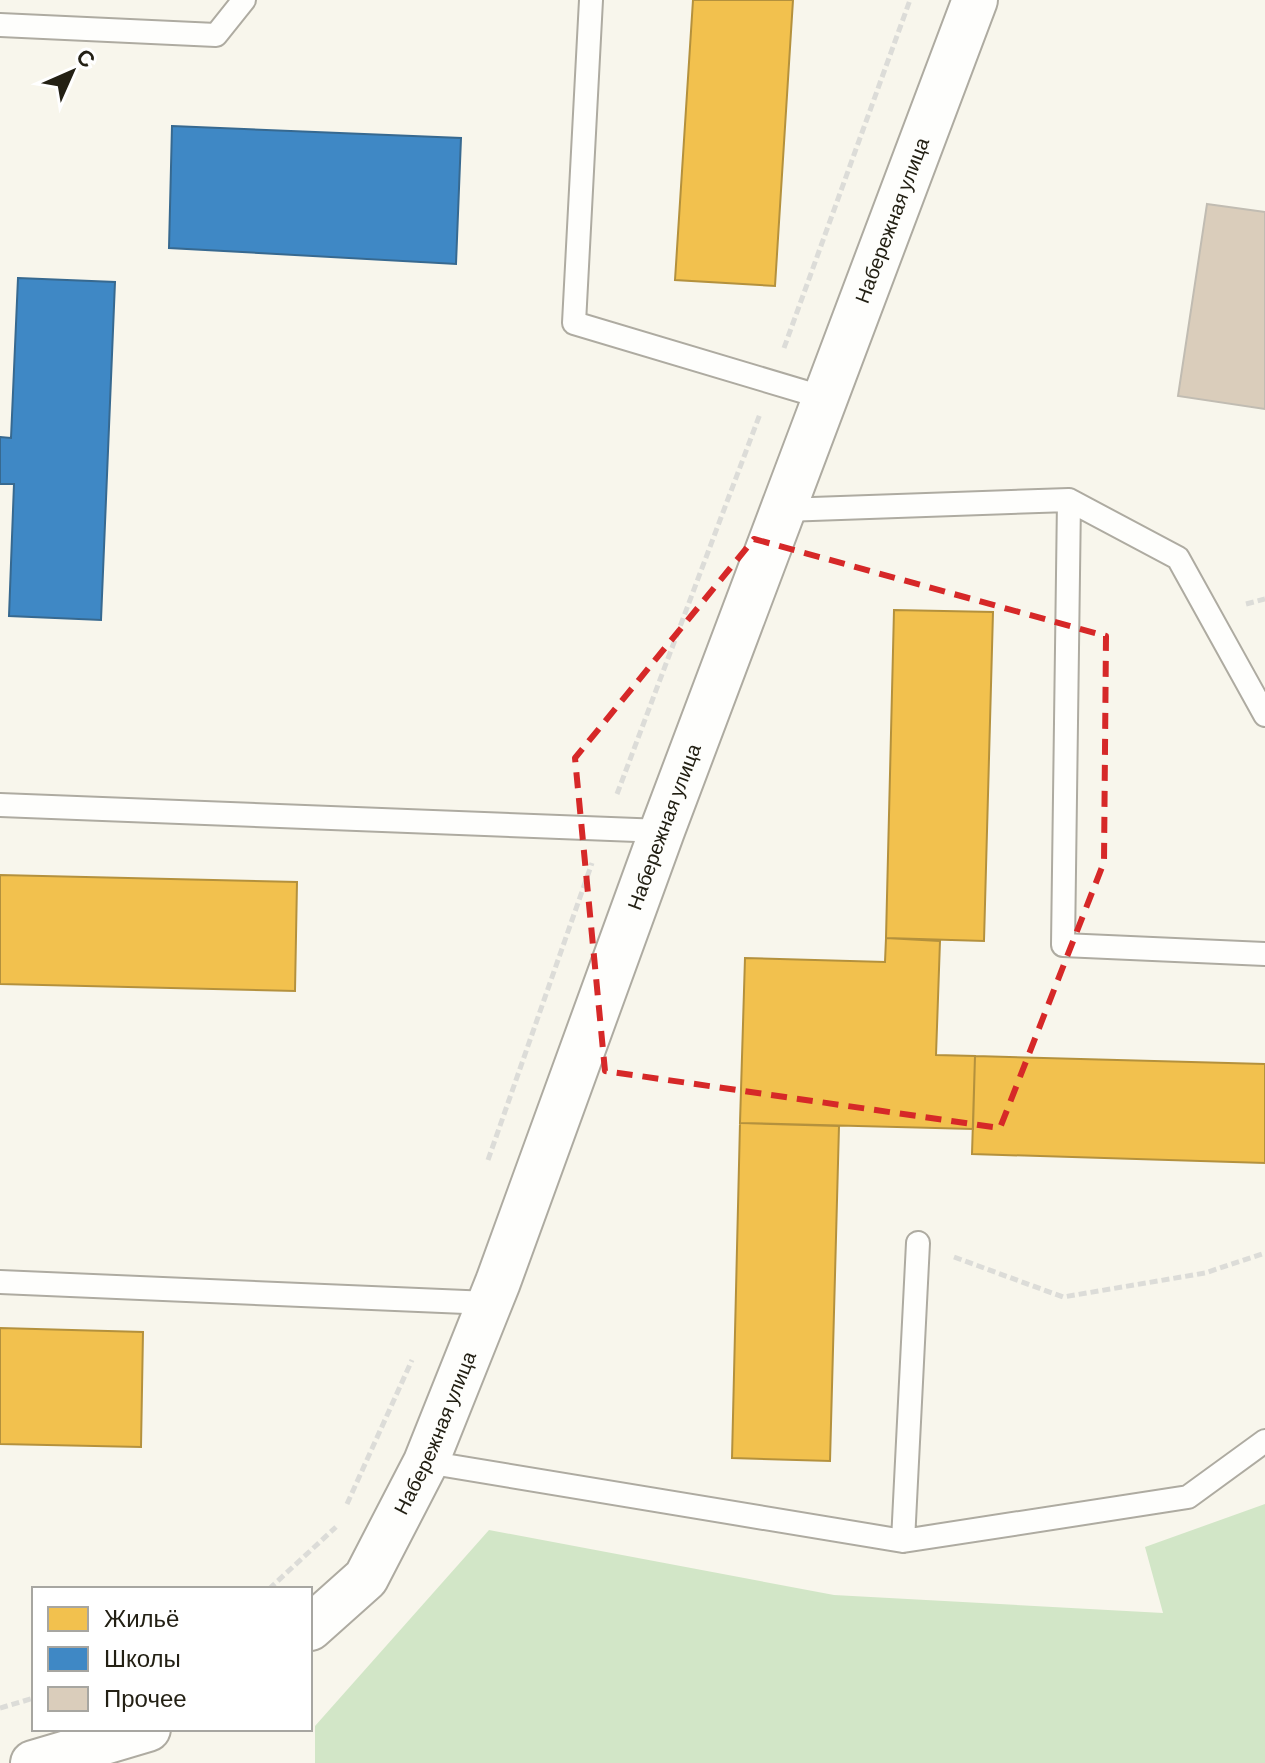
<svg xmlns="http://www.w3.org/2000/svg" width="1265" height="1763" viewBox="0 0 1265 1763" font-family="Barlow,sans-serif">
	<rect width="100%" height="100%" fill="#f8f6ec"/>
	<path fill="#d2e6c7" d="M1265 1504V1763H315V1726L489 1530 834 1595 1163 1613 1145 1547Z"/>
	<path fill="#f2c14e" stroke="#b4913d" stroke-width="2" d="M693 0H793L775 286 675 280Z
		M894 610 993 612 984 941 886 938Z
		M0 875 297 882 295 991 0 984Z
		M886 938 940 941 936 1055 975 1056 973 1129 740 1123 745 958 885 962Z
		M975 1056 1265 1064V1163L972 1154Z
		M740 1123 839 1126 830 1461 732 1458Z
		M0 1328 143 1332 141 1447 0 1444Z"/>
	<path fill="#3f88c5" stroke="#376990" stroke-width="2" d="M172 126 461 138 456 264 169 248Z
		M18 278 115 282 101 620 9 616 14 484H0V437L11 438Z"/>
	<path fill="#dacdbb" stroke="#c1bcb2" stroke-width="2" d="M1207 204 1265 212V409L1178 396Z"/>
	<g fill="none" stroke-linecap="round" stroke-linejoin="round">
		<defs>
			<path id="lane" d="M591 0 574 323 825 398
				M0 25 216 35 244 0
				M1069 500 1063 945 1265 954
				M784 510 1069 500 1178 558 1265 715
				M0 805 662 831
				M0 1282 489 1303
				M426 1462 903 1541 1188 1497 1265 1441
				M903 1541 918 1243"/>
			<g id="street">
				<path id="s1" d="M310 1628 366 1578 426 1462 498 1282 662 831 975 0"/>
				<path d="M33 1763 148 1729"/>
			</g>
		</defs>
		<use href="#lane" stroke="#aeaba1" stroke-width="26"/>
		<use href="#street" stroke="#aeaba1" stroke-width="48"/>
		<path stroke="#dcdcd8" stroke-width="5" stroke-dasharray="8 4" stroke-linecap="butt" d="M784 348 910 0
			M1246 604 1265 599
			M617 794 760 414
			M488 1160 592 863
			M954 1257 1063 1297 1205 1273 1265 1253
			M347 1504 412 1360
			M269 1589 336 1527
			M0 1708 34 1698"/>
		<use href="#lane" stroke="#fefefc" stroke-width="22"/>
		<use href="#street" stroke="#fefefc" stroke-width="44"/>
	</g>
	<path fill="none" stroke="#d62828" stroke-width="6" stroke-dasharray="16 10" stroke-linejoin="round" d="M754 539 1106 636 1104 862 1000 1128 605 1071 575 758Z"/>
	<g text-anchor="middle" stroke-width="8" stroke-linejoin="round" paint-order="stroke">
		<g font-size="20" fill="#232014" stroke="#fff">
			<text dy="7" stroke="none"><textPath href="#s1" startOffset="1532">Набережная улица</textPath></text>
			<text dy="7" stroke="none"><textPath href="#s1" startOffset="884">Набережная улица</textPath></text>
			<text dy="7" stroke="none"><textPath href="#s1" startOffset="236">Набережная улица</textPath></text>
		</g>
	</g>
	<rect x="32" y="1587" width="280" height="144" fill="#ffffff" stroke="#a7a6a1" stroke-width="2"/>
	<rect x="48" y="1607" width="40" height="24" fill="#f2c14e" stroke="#a7a6a1" stroke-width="2"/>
	<text x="104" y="1627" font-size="24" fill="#232014">Жильё</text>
	<rect x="48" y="1647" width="40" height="24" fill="#3f88c5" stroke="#a7a6a1" stroke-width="2"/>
	<text x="104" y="1667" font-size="24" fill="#232014">Школы</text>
	<rect x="48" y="1687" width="40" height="24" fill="#dacdbb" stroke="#a7a6a1" stroke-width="2"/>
	<text x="104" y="1707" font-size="24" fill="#232014">Прочее</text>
	<g transform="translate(72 72) rotate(45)" stroke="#ffffff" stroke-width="6" paint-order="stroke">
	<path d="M0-6L14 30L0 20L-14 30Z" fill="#232014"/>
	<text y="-12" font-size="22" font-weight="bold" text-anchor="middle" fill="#232014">С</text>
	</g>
</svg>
